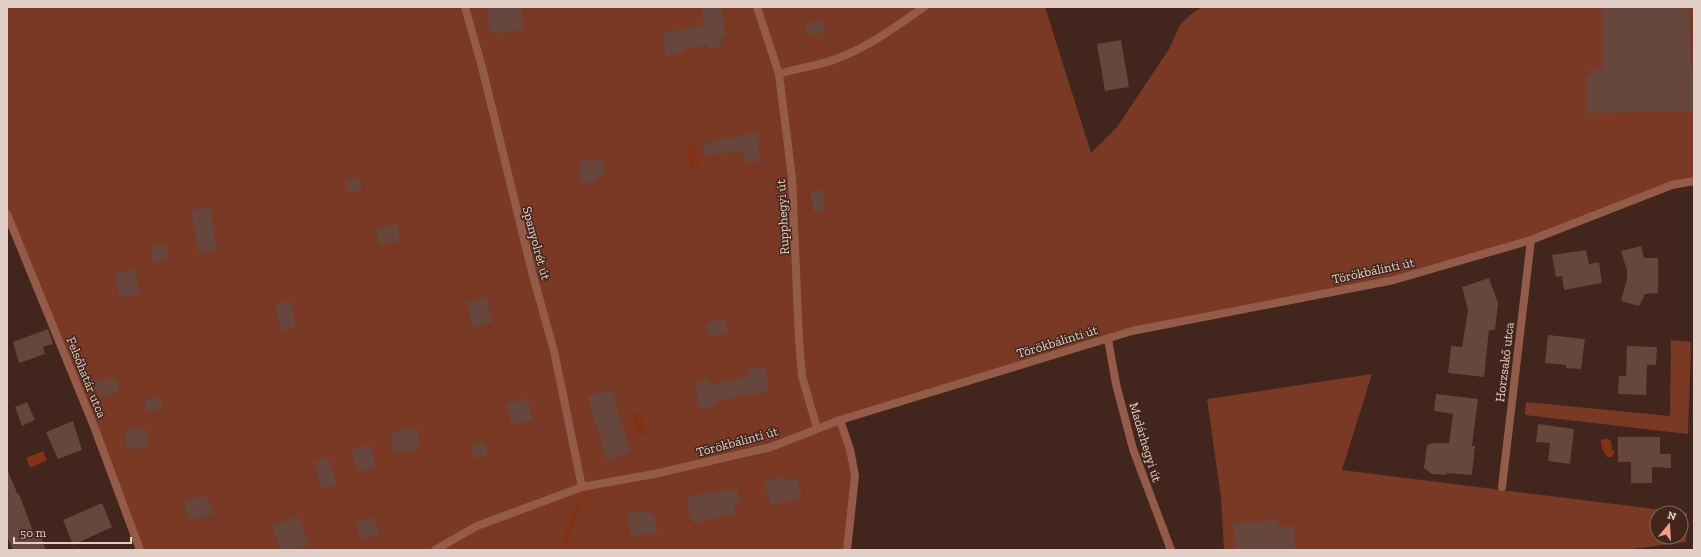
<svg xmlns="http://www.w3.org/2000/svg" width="1701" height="557" viewBox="0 0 1701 557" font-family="'Zilla Slab',serif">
	<rect width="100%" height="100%" fill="#42251c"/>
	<path fill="#793925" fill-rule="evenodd" d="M7 7H1045L1091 153 1117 127 1169 49 1180 25 1190 15 1202 7H1694V181L1531 240 1394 280 1132 331 840 420 855 476 847 550H140L7 214Z
		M1671 340 1691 342 1688 434 1525 415 1526 402 1670 416Z
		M1372 374 1342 470 1687 513 1686 542 1625 550H1224L1221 498 1207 399ZM1657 513H1681V537H1657Z"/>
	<path fill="#843217" d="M695 145 699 167 690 169 686 147Z
		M637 412 641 413C644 420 648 429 644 436H638L636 432 633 416Z
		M1603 439H1608L1611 441 1612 449 1615 452 1612 457H1607C1604 452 1600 446 1601 440Z
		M43 451 47 460 30 468 26 458Z"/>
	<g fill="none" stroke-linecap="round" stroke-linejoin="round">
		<path stroke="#843217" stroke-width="4.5" d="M562 550 577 508 590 492"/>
	</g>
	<path fill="#66463d" d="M486 7H521L524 29 491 34Z
		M702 7H721L726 37 721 38 722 46 709 49 708 44 683 49 684 52 666 56 662 33 704 26Z
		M1602 7H1689L1691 67H1694V111L1587 113 1586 77H1590V69H1603Z
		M823 20 826 31 808 36 805 24Z
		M1121 40 1129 87 1105 91 1097 44Z
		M757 132 760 161 746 163 744 151 704 155 702 144Z
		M602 158 605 175 597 177V182L581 184 578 162Z
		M360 178 362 191 348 194 346 181Z
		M823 190 825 211 813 212 811 191Z
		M210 207 217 250 199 253 191 210Z
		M397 224 400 241 379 245 376 228Z
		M166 244 169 259 153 262 150 247Z
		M1641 246 1644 258H1658V293L1645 294 1639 306 1621 301 1627 279V270L1621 251Z
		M1586 250 1589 264 1599 262 1602 283 1564 290 1562 276 1556 277 1552 255Z
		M134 268 140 294 120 298 115 273Z
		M1489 278 1498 303 1495 330H1489L1484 377 1448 373 1451 346 1462 347 1468 310 1462 287Z
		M487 298 492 323 473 327 467 302Z
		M290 300 297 327 281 331 275 304Z
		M724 319 728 333 710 337 706 323Z
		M48 329 53 344 43 347 45 354 19 363 13 342Z
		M1548 335 1585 339 1581 369 1566 368V365L1545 363Z
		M1627 346 1657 347 1656 365H1647L1646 395 1618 394 1619 376H1626Z
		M764 365 770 392 755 395 754 393 714 402 715 406 700 409 694 382 709 379 710 385 750 376 749 369Z
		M115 377 120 392 100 398 95 383Z
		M611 389 631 453 607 460 587 396Z
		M1436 394 1478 399 1472 446H1475L1472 475 1447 473 1446 475 1432 474 1424 468 1427 445 1433 443H1449L1453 414 1434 411Z
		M160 396 163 408 147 412 144 400Z
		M527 398 533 419 512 425 505 405Z
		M27 402 35 420 22 426 15 407Z
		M73 421 82 450 58 459 46 432Z
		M1538 424 1574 429 1570 464 1548 461 1550 443 1536 442Z
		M145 427 149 446 128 450 124 431Z
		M417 428 420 449 394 453 391 432Z
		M1618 437H1660V454H1671V468L1652 467V483H1631V462H1618Z
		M485 442 489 455 475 459 471 446Z
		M370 444 377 467 358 472 351 450Z
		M328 457 337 484 322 489 314 462Z
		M7 469 18 495 19 494 33 531 38 529 46 550H13L7 536Z
		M784 476 785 480 796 477 802 498 771 506 764 481Z
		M730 489V491L737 489 741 502 734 503 736 513 693 524 686 498 715 491V493Z
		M207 495 213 514 189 521 184 502Z
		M102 503 112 527 73 545 63 520Z
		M644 510V513L650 512 651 515H654L658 532 631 537 627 513Z
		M298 516 309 544 291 550H281L272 526Z
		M374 517 379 534 361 540 356 523Z
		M1277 520V527L1294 526 1295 549 1235 550 1233 523Z"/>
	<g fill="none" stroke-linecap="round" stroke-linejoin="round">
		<path stroke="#945b49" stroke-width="8" d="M465 7 482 67 532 272 554 351 582 487
			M757 7 779 74 792 177 799 340 802 376 817 428
			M779 74C797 68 817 66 836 59 867 48 897 26 924 7
			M7 214 95 429 140 550
			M1108 339 1116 384 1133 449 1171 550
			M840 420 850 449 855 476 847 550
			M1502 487 1531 240
			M435 550 477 526 582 487 654 474 771 447 840 420 1132 331 1394 280 1531 240 1672 185 1694 181"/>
	</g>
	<g text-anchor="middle" stroke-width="3" stroke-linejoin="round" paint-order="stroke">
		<g font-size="13" fill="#e1cec7" stroke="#42251c">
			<text transform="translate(782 217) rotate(-93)" y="5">Rupphegyi út</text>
			<text transform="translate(537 243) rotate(75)" y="5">Spanyolrét út</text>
			<text transform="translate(1373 270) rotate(-12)" y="5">Törökbálinti út</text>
			<text transform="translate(1057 341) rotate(-17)" y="5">Törökbálinti út</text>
			<text transform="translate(1504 362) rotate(-83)" y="5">Horzsakő utca</text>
			<text transform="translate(87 377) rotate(68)" y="5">Felsőhatár utca</text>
			<text transform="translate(737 441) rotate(-15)" y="5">Törökbálinti út</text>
			<text transform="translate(1146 442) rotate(73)" y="5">Madárhegyi út</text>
		</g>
	</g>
	<rect width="1701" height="557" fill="none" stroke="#e1cec7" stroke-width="16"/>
	<g transform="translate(1669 525) rotate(18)"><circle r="19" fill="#42251c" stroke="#826960"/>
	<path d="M0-3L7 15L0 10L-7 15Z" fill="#f39f85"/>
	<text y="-6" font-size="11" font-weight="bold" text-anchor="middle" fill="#e1cec7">N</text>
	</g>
	<path d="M14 537v6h117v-6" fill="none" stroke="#e1cec7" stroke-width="2"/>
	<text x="20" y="537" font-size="12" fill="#e1cec7" stroke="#42251c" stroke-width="3" paint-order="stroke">50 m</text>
</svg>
